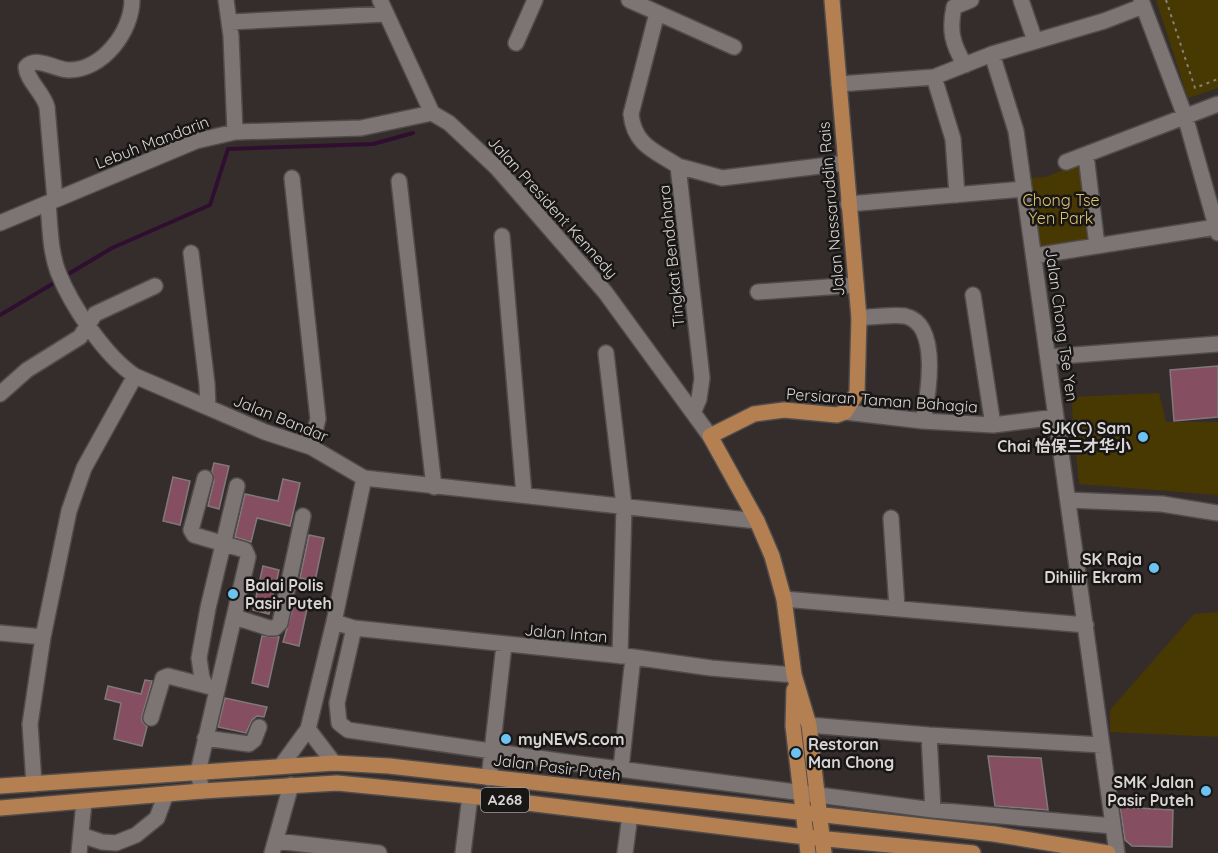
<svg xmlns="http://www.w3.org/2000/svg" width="1218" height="853" viewBox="0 0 1218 853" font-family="Quicksand,'Noto Sans SC',sans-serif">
	<rect width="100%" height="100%" fill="#342d2c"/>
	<path fill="#483902" d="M1156 0H1218V88L1188 98Z
		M1083 162 1092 240 1038 249 1029 178 1046 177Z
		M1159 393 1166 422H1218V495L1079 484 1071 397Z
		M1218 612V737L1110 732V710L1194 614Z"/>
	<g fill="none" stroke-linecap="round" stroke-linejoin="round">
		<path stroke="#300e30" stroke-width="4" d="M65 276 112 248 210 205 228 149 373 144 413 133
			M0 315 59 280"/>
	</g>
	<path fill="#854f61" stroke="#80797b" stroke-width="1.5" d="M1218 366V417L1174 421 1170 370Z
		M214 463 229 466 219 509 208 506 214 481 212 471Z
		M173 477 190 481 180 525 163 521Z
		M283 479 300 483 290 526 257 518 251 542 235 537 245 494 278 501Z
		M309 535 324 538 315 581 300 578Z
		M263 566 279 570 269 614 253 610Z
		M295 601 308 604 299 646 283 642Z
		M262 636 279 637 268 687 252 683Z
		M145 680 152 681 142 716V721L147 727 142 746 114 739 121 703 105 699 108 686 141 694Z
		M225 698 267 707 264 717 257 716 252 720 246 733 218 727Z
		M988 756 1041 758 1048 810 995 806Z
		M1120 807 1173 810 1172 847 1132 846 1125 840Z"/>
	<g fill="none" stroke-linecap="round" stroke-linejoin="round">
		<defs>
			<path id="minor" d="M226 0 231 36 235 132
				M380 0 432 113 449 123 497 168 605 292 710 436
				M629 0 734 47
				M1021 0 1035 41
				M1141 0 1185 116 1218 233
				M657 13 631 114C634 145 655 151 678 166L702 378 699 399 693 413
				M230 22 386 14
				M516 43 535 0
				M992 54 1016 131 1117 853
				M965 65C952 44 949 30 954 7L971 0
				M934 77 953 139 957 195
				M839 84 934 77 992 54 1104 21 1143 6
				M1086 155 1097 246
				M1066 162 1218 104
				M678 166 722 178 845 163
				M292 178 318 419 311 447
				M399 181 434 487
				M55 200 47 107C43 92 27 81 26 67 37 55 55 70 69 70 103 70 132 31 132 0
				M48 203C50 225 50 251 58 272 71 305 105 356 135 376L265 432 311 447 364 478 757 521
				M848 204 1024 189
				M0 223 196 141 235 132 361 128 432 113
				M502 236 524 495
				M191 253 207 384 208 407
				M1034 256 1216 227
				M758 292 856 285
				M973 295 993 425
				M859 318C872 317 893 314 905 316 941 324 928 396 923 421
				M606 353 624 506 620 656
				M1048 357 1218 344
				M0 394 27 370 80 337 95 314 155 286
				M845 412 923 421 993 425 1056 417
				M1068 500 1162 504 1218 513
				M891 518 897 608
				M784 599 1086 625
				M235 617 269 628H275L280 623 303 516
				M334 622 354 628 633 657 711 668 794 675
				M354 628 337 703 339 723 348 730 566 762 933 810 1113 826
				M0 633 43 637
				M206 686 202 678 199 658 208 608 237 486
				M151 718 163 678 168 676 211 687
				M809 725 929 735 1102 745
				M308 729 334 763
				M929 735 933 810
				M205 738 249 744 254 740 259 727
				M281 766 308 729 334 622 364 478
				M621 768 633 657
				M489 778 504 645
				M34 784 30 724 43 637 69 511 84 468 135 376
				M202 791 198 772 248 557 245 550 194 535 191 530 205 478
				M81 835 102 842 116 843 136 835 157 818 166 794
				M276 841 379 853
				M79 853 84 802
				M272 853 291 785
				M463 853 470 796
				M625 853 630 815"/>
			<path id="major" d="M794 690 793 726 808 853
				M0 786 334 763 389 766 994 834 1108 853
				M0 808 202 791 337 783 470 796 806 837 973 853
				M824 853 809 725 794 675 784 599 772 556 757 521 710 436 754 414 784 410 837 415 845 412 857 393 859 318 832 0"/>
		</defs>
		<use href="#minor" stroke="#504c4b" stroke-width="18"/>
		<use href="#major" stroke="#504c4b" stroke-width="18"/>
		<path stroke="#878180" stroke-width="2" stroke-dasharray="3 4.5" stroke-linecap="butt" d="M1166 0 1195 88 1218 79"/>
		<use href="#minor" stroke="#7d7574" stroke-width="15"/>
		<use href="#major" stroke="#b48052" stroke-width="15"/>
	</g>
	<g fill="#6cc3f2" stroke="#191616" stroke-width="2">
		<circle cx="1143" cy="437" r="6"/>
		<circle cx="1154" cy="568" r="6"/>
		<circle cx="233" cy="594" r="6"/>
		<circle cx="506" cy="739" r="6"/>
		<circle cx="796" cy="753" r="6"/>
		<circle cx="1206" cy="791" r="6"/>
	</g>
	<g text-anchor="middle" stroke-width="5" stroke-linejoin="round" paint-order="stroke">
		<rect fill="#191616" stroke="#a09c9c" stroke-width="1.5" x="481" y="788" width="48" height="24" rx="4.5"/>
		<g font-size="15" font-weight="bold" fill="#dad6d5">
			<text x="505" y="805">A268</text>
		</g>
		<g font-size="16" fill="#dad6d5" stroke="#191616">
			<text transform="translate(152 142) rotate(-21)" y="6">Lebuh Mandarin</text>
			<text transform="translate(553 207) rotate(48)" y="6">Jalan President Kennedy</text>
			<text transform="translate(831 209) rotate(-95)" y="6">Jalan Nassaruddin Rais</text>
			<text transform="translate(671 256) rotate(-96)" y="6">Tingkat Bendahara</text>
			<text transform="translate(1062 325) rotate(82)" y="6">Jalan Chong Tse Yen</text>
			<text transform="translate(882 400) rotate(4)" y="6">Persiaran Taman Bahagia</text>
			<text transform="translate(281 418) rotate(22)" y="6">Jalan Bandar</text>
			<text transform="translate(566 633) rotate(5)" y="6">Jalan Intan</text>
			<text transform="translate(557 767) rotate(7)" y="6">Jalan Pasir Puteh</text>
		</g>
		<g font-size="16" fill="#dfc371" stroke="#191616">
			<text x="1061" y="206">Chong Tse<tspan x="1061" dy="18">Yen Park</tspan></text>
		</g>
		<g font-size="16" font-weight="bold" fill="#dad6d5" stroke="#191616" text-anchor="end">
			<text x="1131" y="434">SJK(C) Sam<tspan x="1131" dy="18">Chai 怡保三才华小</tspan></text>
			<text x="1142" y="565">SK Raja<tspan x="1142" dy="18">Dihilir Ekram</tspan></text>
			<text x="245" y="591" text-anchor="start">Balai Polis<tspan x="245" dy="18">Pasir Puteh</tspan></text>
			<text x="518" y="745" text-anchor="start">myNEWS.com</text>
			<text x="808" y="750" text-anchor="start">Restoran<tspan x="808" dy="18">Man Chong</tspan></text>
			<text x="1194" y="788">SMK Jalan<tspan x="1194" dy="18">Pasir Puteh</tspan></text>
		</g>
	</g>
</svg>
